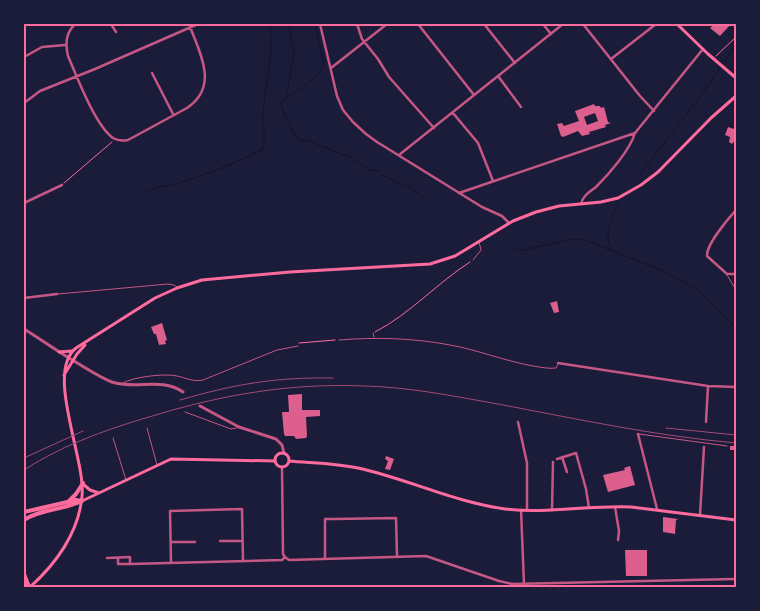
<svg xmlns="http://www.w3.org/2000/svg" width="760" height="611" viewBox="0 0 760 611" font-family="'Archivo Narrow',sans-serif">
	<rect width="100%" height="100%" fill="#1b1b3a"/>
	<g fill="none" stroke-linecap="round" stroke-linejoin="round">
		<path stroke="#12122b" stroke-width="1" d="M315 24 324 65C320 77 291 94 281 103 283 113 292 134 300 141L306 140 352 158 368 169 378 171
			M286 98 294 53 289 25
			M263 111 271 50 270 24
			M263 112V121
			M205 174C226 167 244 158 264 149V124
			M382 175 411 188 424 198
			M639 176 702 94 736 45
			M174 185 202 175
			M148 191 163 186 171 185
			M515 249 523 250 573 239 585 240 663 271 698 290 736 328
			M612 250C603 236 611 217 619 204"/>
	</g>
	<path fill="#dd5f8e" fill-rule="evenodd" d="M715 24H731L720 36 710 28Z
		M594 104 595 106H600L601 108 604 107 608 122 611 123 605 125 606 127 589 132 590 134 582 136 578 131 563 137 561 136 557 124 562 123 564 126 579 121 575 111ZM595 113 598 121 587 125 584 117Z
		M736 122V139L732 144 729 142 730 137 725 135 728 127 734 129Z
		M557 301 559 312 554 313 550 303Z
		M162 323 167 340 165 341 166 344 159 345 156 334H154L151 327Z
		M302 394V410H320V416L306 417 307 436 306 438 296 439 294 436H285L284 434 282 412H289L288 395Z
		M730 446H736V450H730Z
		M386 456 394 459 390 470 385 469 388 461 385 459Z
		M630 466 635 485 608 492 603 475 625 470 624 468Z
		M663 517 678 519 676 520 675 534 663 532Z
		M625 550H647V576H626Z"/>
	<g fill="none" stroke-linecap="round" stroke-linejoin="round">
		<path stroke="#ff6b9d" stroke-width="1" d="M716 56 736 37
			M64 183 112 142
			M375 332C410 314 437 283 470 262
			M299 343 335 340"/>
		<path stroke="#c65784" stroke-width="1" d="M473 260 481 250 479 242
			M727 275 736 290
			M58 294 168 284 174 285 177 287
			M373 333 374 337
			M339 340C375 337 414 338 450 345 478 350 505 361 533 366 540 367 548 369 556 368L558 364
			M123 383C133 377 165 373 177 376 187 378 192 382 203 380L277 350 298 346
			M185 412 231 429 237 428
			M147 428 157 465
			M639 434 727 446
			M113 438 126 480"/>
		<path stroke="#c65784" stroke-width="2.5" d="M75 24C66 33 65 43 68 56 77 77 95 125 113 138 118 141 123 141 128 140L187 108C220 86 199 52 189 24
			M111 24 116 32
			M320 24 337 96 343 110 353 122 366 134 377 142 482 207 502 216 509 223
			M357 24 362 39 378 59 389 77 434 128
			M418 24 474 95
			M484 24 515 63
			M543 24 551 34
			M583 24 640 96 654 111
			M24 57 42 47 65 45
			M611 59 656 24
			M331 68 387 24
			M152 73 173 114
			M498 76 521 107
			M24 103 40 91 95 69 198 24
			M453 113 478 143 493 181
			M399 155 563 24
			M459 193 635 133
			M24 203 62 185
			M581 204C583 195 590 192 596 187 609 174 630 150 635 133L703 49
			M736 210C728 219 706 245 707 256L727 274H736
			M24 298 57 294
			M558 363 708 386 736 387
			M518 422 527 463V510
			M706 422 708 386
			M638 434 657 509
			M562 457 567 472
			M557 459 576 453 586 489 589 508
			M282 467 283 554 285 557
			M615 507 619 531 618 540
			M521 510 524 584
			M552 510 553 462
			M700 515 704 447
			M220 541H242
			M171 542H195
			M285 557 289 560 426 556 499 581 512 584 734 579
			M107 558 130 557V564H118V558
			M325 558V519H335L396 518 397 556
			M171 563 170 511 242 509 243 561
			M130 564 282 560 285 557"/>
		<path stroke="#c65784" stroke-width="3" d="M24 329C42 340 60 353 79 364 89 370 101 378 112 382 136 390 161 377 183 392
			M200 406 239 427 276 439 282 445 284 453"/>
		<path stroke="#ff6b9d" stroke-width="3" d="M677 24 708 54 736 78
			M59 352 72 351
			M64 375 77 354 85 345
			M275 460a7 7 0 1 1 14 0a7 7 0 1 1-14 0Z
			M289 461C312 463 336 463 358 468 408 479 454 502 505 509 547 514 589 505 631 507L736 520
			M83 484 90 490 99 493
			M82 501 171 459 275 461
			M30 587C56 564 79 532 82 496 86 459 45 373 76 348L155 298 177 288 202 280 290 272 430 264 455 256 513 221 536 212 559 206 601 202 618 198 641 185 658 172 711 118 736 96"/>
		<path stroke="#ff6b9d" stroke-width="4" d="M69 501 76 494 83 483
			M24 512 76 500 82 501
			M24 520C40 509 64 510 82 501
			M24 574 29 587"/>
		<path stroke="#a44b75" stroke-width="1" d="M180 400C235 384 276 377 333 378
			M666 428 736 435
			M24 458 83 431
			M24 470C66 443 111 428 159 414 226 394 293 383 364 386 409 387 453 396 498 404 577 419 656 436 736 443"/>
	</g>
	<rect width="760" height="611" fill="none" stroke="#1b1b3a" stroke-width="50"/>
	<rect x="25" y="25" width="710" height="561" fill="none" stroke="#ff6b9d" stroke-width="2"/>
</svg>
